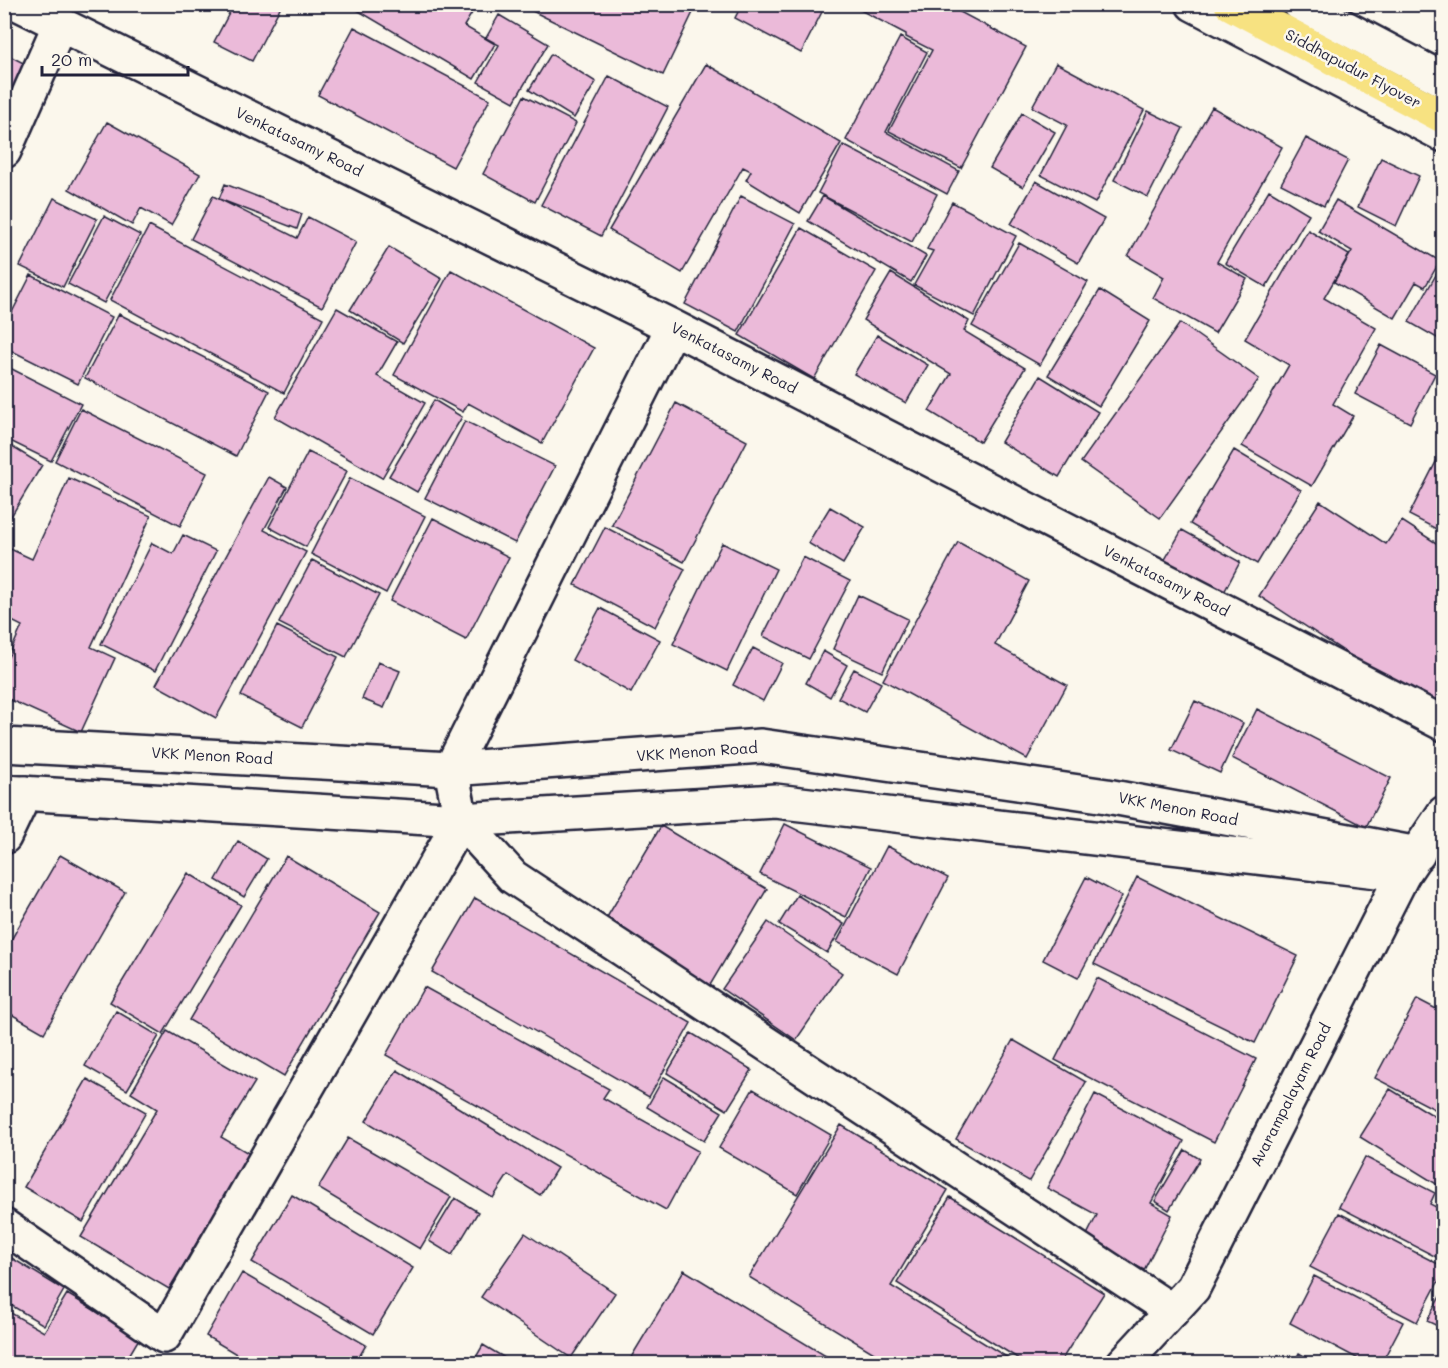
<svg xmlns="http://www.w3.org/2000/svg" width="1448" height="1368" viewBox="0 0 1448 1368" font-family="Mali,sans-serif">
	<rect width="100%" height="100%" fill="#fbf7ec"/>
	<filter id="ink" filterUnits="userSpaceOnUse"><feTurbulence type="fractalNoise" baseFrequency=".0167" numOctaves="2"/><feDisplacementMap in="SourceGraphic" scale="12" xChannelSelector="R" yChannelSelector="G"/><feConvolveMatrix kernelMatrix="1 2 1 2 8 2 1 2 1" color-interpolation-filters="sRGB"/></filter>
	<g filter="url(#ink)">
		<path fill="#ebbad9" stroke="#22223b" stroke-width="1.5" d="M234 4H282L252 61 214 42Z
			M347 4H468L475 8 464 26 495 44 474 79Z
			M518 4H697L663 75Z
			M742 4H826L801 53 735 18Z
			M849 4H945L1026 47 961 168 889 131 932 50 906 37V34Z
			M499 15 548 44 514 102 478 82 499 45 486 38Z
			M354 27 490 99 453 167 318 95Z
			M900 37 927 52 886 132 959 171 947 194 846 140Z
			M4 53 35 69 4 129Z
			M551 54 596 82 574 118 529 90Z
			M1056 63 1144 110 1095 203 1041 175 1067 125 1032 107Z
			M706 64 841 143 800 213 746 180 751 171 743 167 682 273 609 230Z
			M609 76 668 107 601 236 541 205Z
			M524 96 576 123 535 202 483 174Z
			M1212 107 1282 147 1217 262 1247 279 1215 333 1153 298 1164 277 1128 256Z
			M1148 111 1183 128 1148 197 1114 180Z
			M1022 113 1055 132 1023 187 990 168Z
			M107 122 200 174 171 225 141 208 132 225 69 189Z
			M1306 138 1348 160 1324 206 1281 184Z
			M843 145 937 194 912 242 818 193Z
			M1381 158 1419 176 1396 226 1358 207Z
			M1036 181 1104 219 1078 263 1011 224Z
			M225 184 302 214 297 229 219 199Z
			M1269 190 1309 214 1266 287 1225 263Z
			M213 196 297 238 308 217 356 242 322 307 191 239Z
			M741 196 795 224 738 332 685 304Z
			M823 196 926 256 911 282 808 221Z
			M54 198 97 219 63 287 20 266Z
			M1336 200 1440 261 1425 287 1416 282 1395 318 1334 282 1352 251 1318 231Z
			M952 202 1016 236 974 316 914 285 933 251 927 249Z
			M104 216 140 235 104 303 68 284Z
			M149 226 323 318 284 393 110 300Z
			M801 228 876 271 814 379 739 335Z
			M1308 230 1349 255 1324 298 1376 328 1333 404 1353 416 1312 486 1242 446 1289 365 1245 339Z
			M1019 243 1088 282 1040 365 972 326Z
			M389 247 442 279 403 343 350 310Z
			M1444 261V342L1409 322Z
			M451 270 594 348 542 443 468 403 463 412 394 375Z
			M891 273 969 321 964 331 1025 368 980 442 929 411 951 374 863 320Z
			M31 275 112 317 78 384 4 347V328Z
			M1100 290 1150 321 1099 406 1048 375Z
			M337 308 397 342 377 376 425 403 382 478 275 417Z
			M119 314 269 391 236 456 85 378Z
			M1180 323 1259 379 1160 518 1081 462Z
			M877 335 928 365 906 403 854 374Z
			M1381 345 1435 374 1410 423 1355 394Z
			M4 365 81 404 51 461 4 438Z
			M1040 376 1098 412 1059 477 1001 442Z
			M434 400 462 417 417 492 389 476Z
			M676 403 747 441 684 562 612 525Z
			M81 409 207 473 180 526 55 461Z
			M465 421 555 466 515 543 425 498Z
			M4 442 42 465 4 528Z
			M1234 450 1301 490 1257 564 1190 524Z
			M308 452 347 471 306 547 269 527Z
			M1438 458 1444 460V533L1409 515Z
			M269 477 287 487 264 530 306 552 216 718 156 685Z
			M69 478 151 516 91 647 115 658 81 732 4 697V666L22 626 4 617V550L6 547 32 559Z
			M350 478 425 516 386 593 311 554Z
			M1320 501 1386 544 1402 521 1444 548V690L1431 708 1259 596Z
			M830 507 865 527 843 564 808 543Z
			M433 518 509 557 466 640 390 601Z
			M605 527 685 569 655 627 575 585Z
			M1182 530 1240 562 1222 596 1163 563Z
			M183 535 216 551 155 671 101 644 152 543 173 554Z
			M958 542 1029 581 995 645 1067 685 1027 759 883 680Z
			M722 543 776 569 727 671 673 644Z
			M803 557 850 581 809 659 763 636Z
			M312 560 379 595 346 657 279 623Z
			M858 595 908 619 882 672 833 649Z
			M600 608 660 640 631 693 572 660Z
			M277 626 338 657 302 727 241 696Z
			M753 648 782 663 763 701 733 685Z
			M823 651 847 665 830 697 806 683Z
			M378 662 400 671 384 708 362 699Z
			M854 669 881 683 865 712 838 698Z
			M1195 701 1243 723 1220 773 1171 750Z
			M1257 709 1391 778 1366 827 1232 758Z
			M785 824 871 867 846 917 760 874Z
			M661 826 767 889 706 992 600 929Z
			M238 841 267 859 244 897 216 880Z
			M887 846 948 878 898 974 837 942Z
			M60 855 125 892 44 1033 4 1010V952Z
			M286 856 380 912 284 1076 189 1020Z
			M188 873 241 905 163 1034 110 1002Z
			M1086 877 1122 896 1078 978 1043 960Z
			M1137 877 1298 956 1255 1043 1094 964Z
			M797 895 844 924 827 953 779 924Z
			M475 898 691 1023 649 1097 432 972Z
			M768 922 842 973 796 1040 722 989Z
			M1097 978 1256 1059 1214 1142 1055 1060Z
			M424 987 609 1089 603 1098 698 1151 666 1210 386 1055Z
			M1417 999 1444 1013V1114L1375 1078Z
			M116 1011 159 1036 127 1090 85 1066Z
			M167 1031 255 1082 221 1137 250 1154 169 1289 81 1237 157 1109 131 1093Z
			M691 1033 752 1070 727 1110 667 1073Z
			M1013 1040 1086 1082 1029 1181 956 1139Z
			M397 1070 557 1168 540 1195 508 1175 493 1198 366 1121Z
			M664 1077 722 1112 704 1141 647 1107Z
			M87 1079 146 1112 83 1222 24 1187Z
			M753 1089 831 1135 797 1194 719 1148Z
			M1390 1089 1444 1122V1177L1438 1185 1360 1137Z
			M1095 1094 1184 1141 1151 1203 1172 1215 1144 1270 1085 1239 1097 1215 1047 1188Z
			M841 1125 948 1190 891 1286 1018 1364H892L749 1277Z
			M348 1138 451 1197 420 1249 318 1188Z
			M1185 1150 1200 1159 1169 1210 1155 1201Z
			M1365 1157 1435 1193 1430 1204 1444 1211V1261L1339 1207Z
			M292 1195 413 1268 373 1334 252 1262Z
			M950 1197 1104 1293 1059 1364H1027L897 1283Z
			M455 1198 478 1212 452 1255 429 1241Z
			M1339 1213 1444 1267V1271L1417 1322 1310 1267Z
			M525 1233 615 1293 571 1358 481 1297Z
			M10 1257 64 1290 44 1325 4 1301V1266Z
			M684 1270 839 1364H627Z
			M242 1273 366 1345 355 1364H253L206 1336Z
			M1314 1276 1403 1322 1381 1364H1368L1290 1323Z
			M1444 1289V1329L1427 1321Z
			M67 1294 140 1337 124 1364H14L4 1358V1309L44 1332Z
			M483 1345 515 1364H472Z
			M1299 1353 1317 1364H1293Z"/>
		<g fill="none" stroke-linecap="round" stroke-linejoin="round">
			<defs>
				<path id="minor" d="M19 4 673 327 1444 724
					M4 151 60 24
					M461 820 451 769 673 327
					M4 837 25 793
					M4 1226 164 1336 461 820 513 877 1172 1311"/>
				<path id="tertiary" d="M4 745 451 769 761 746 1107 796 1418 854
					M4 792 461 820 775 801 1403 874"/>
				<path id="secondary" d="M1193 4 1444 135
					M1300 4 1444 80
					M1123 1364 1193 1288 1403 874 1444 813"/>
				<path id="primary" d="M1231 4 1444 117"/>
			</defs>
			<use href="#minor" stroke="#22223b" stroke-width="38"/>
			<use href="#tertiary" stroke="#22223b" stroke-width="38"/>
			<use href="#secondary" stroke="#22223b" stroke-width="38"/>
			<use href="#primary" stroke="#22223b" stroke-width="38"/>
			<use href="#minor" stroke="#fbf7ec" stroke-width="33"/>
			<use href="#tertiary" stroke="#fbf7ec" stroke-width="33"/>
			<use href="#secondary" stroke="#fbf7ec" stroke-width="33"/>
			<use href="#primary" stroke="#f7e281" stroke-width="33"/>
		</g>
	</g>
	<g text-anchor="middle" stroke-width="5" stroke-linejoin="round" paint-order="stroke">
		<g font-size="15" fill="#22223b" stroke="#fbf7ec">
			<text transform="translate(1353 69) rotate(28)" y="5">Siddhapudur Flyover</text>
			<text transform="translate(299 142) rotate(26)" y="5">Venkatasamy Road</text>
			<text transform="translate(734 358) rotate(27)" y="5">Venkatasamy Road</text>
			<text transform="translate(1166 581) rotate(27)" y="5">Venkatasamy Road</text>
			<text transform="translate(697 752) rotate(-4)" y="5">VKK Menon Road</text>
			<text transform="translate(212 756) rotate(3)" y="5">VKK Menon Road</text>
			<text transform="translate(1178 809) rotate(11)" y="5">VKK Menon Road</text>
			<text transform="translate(1291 1095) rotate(-63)" y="5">Avarampalayam Road</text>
		</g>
	</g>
	<rect width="1448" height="1368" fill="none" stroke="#fbf7ec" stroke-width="24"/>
	<rect x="12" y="12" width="1424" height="1344" fill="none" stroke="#22223b" stroke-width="2" filter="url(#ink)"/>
	<path d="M42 66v9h146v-9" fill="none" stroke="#22223b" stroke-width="3"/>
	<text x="51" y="66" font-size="18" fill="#22223b" stroke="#fbf7ec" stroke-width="4.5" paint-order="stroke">20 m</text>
</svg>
